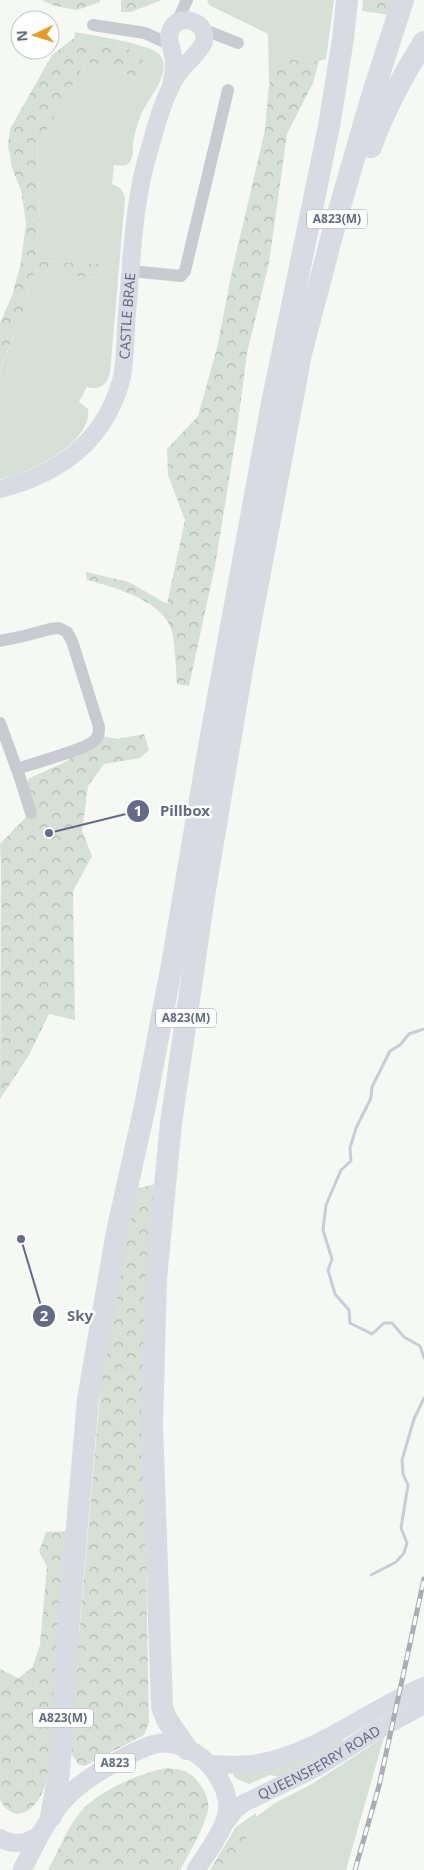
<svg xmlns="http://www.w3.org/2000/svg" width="424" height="1870" viewBox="0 0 424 1870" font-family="'Noto Sans',sans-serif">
	<defs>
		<pattern id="forest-crowns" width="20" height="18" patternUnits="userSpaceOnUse" patternTransform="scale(1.25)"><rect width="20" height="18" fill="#d6e0d6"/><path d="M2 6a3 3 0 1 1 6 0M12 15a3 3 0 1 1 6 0" fill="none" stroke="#b1bab3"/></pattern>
	</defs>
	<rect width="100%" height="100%" fill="#f6f8f4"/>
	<path fill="#d6e0d6" d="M207 0H334L326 59 319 61 287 59 269 84 268 34 209 5Z
		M75 32C90 35 152 44 160 55 173 73 148 98 141 115 138 122 136 129 134 137 132 145 135 157 129 163 125 167 119 165 114 165L112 184C120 187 123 189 125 198L110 373C106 386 100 390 87 387L79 402 88 409C93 443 28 474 0 479V371L23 311 35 269 71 276 99 278 102 264 35 261 40 219 37 147 86 62 113 67 136 80 128 49 74 38Z
		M384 1737 346 1870H229L256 1817 275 1803 312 1784Z
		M342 1738 344 1743 280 1777 270 1775 249 1784 235 1778 231 1768Z"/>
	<path fill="url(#forest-crowns)" d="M42 0H100V2L77 10 55 6Z
		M121 0H162L131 12H121Z
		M363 0H395L390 15 362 11Z
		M74 38 128 49 145 62 137 80 113 67 86 62 37 147 40 219 35 261 102 264 99 278 71 276 35 269 23 311 0 370V323L12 296 21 262 26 223 21 190 12 168 8 145 10 129 52 55Z
		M287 59 319 61 313 83 287 134 269 263 247 353 237 430 215 566 189 686 177 684C176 671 175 635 170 626 158 599 113 587 87 580L86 572 129 582 167 604 185 520 168 475 167 449 198 416 217 348 232 271 265 130 269 84Z
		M144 734 149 750 140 758 104 764 88 786 82 831 92 856 73 891 75 1020 49 1014 29 1055 0 1099 1 869 0 844 27 816 28 779 67 761 85 746 103 736 117 739Z
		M155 1184 145 1511 149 1722 144 1735 85 1766 79 1765 69 1750 101 1383 135 1189Z
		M68 1531 50 1756C48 1767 48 1780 43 1791 34 1812 14 1825 0 1800V1669L18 1678 32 1668 40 1645 47 1566 39 1552 46 1532Z
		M167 1768C175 1769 183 1769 190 1774 199 1780 211 1798 208 1810 204 1828 189 1854 180 1870H48C58 1852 68 1825 82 1810 99 1791 142 1772 167 1768Z
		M256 1813V1820L229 1870H210L236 1827Z"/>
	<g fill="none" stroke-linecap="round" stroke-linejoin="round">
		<path stroke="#c9cdd6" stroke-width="3" d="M424 1029 409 1034 400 1045 390 1051 372 1087 371 1098 356 1128 350 1148 351 1161 341 1170 326 1205 323 1230 332 1259 328 1270 335 1294 349 1310 350 1323 372 1334 384 1323H392L404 1337 420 1346 424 1358
			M371 1575 396 1562 404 1553 407 1543 401 1528 408 1485 403 1474 402 1460 414 1419 424 1398"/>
		<path stroke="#cacbd0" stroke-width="12" d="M177 22 187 0
			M93 25 145 33 169 44
			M202 29 238 43
			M131 271 181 276 185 271 228 90
			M0 641 24 636 50 629 59 628 67 632 72 641 99 727C99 732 99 737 94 741 84 750 34 763 17 769
			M0 723 19 775 31 813"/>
		<g stroke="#d9dbe2" stroke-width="18">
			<path id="s1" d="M0 489C59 474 104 442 121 381 126 363 125 333 127 313 132 259 133 203 149 151 156 126 163 99 176 77 182 67 202 50 204 41 207 24 190 17 177 22 162 35 173 46 174 62 174 70 173 78 171 85"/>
			<path d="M209 1764C225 1765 242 1766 258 1763 320 1752 368 1709 424 1686"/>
			<path id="s2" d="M222 1827 235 1810 244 1803 316 1768 376 1731 424 1705"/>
			<path d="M0 1838C15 1847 28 1843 41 1834"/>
		</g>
		<path stroke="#d9dbe2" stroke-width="19" d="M22 1870C36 1843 50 1811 73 1791 88 1777 143 1743 163 1743 181 1743 201 1754 212 1768 222 1781 230 1796 227 1813 224 1831 206 1854 196 1870"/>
		<path stroke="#d9dbe2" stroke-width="22" d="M371 147C384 110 403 75 424 42
			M187 1749 167 1720 162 1707 152 1425 156 1279 171 1123 205 890 245 652 301 354 335 224 372 96 403 0
			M51 1816 59 1774 69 1619 88 1399 117 1232 145 1106 173 959 208 752 271 408 329 126 343 39 347 0"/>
		<defs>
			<path id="rail" d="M355 1870 379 1786 424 1579"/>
		</defs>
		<use href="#rail" stroke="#abadb5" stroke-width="5"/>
		<use href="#rail" stroke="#fff" stroke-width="3" stroke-dasharray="9" stroke-linecap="butt"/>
	</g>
	<g text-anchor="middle" stroke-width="5" stroke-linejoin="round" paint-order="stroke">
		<g fill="#fff" stroke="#9397ab" stroke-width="1">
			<rect x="307" y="209.5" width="60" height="19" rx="4"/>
			<rect x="156" y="1008.5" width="60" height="19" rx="4"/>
			<rect x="33" y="1708.5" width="60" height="19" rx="4"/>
			<rect x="95" y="1753.5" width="40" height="19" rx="4"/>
		</g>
		<g font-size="12" font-weight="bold" fill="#656b87">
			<text x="337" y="223">A823(M)</text>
			<text x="186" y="1022">A823(M)</text>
			<text x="63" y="1722">A823(M)</text>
			<text x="115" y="1767">A823</text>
		</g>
		<g font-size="14" fill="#656b87" stroke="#fff">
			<text dy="5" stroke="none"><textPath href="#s1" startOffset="236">CASTLE BRAE</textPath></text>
			<text dy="5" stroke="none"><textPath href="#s2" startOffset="118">QUEENSFERRY ROAD</textPath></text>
		</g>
	</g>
	<path fill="none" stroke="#656b87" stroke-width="2" d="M49 833L138 811M21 1239L44 1316"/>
	<g fill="#656b87" stroke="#fff" stroke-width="2">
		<circle cx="49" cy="833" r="5"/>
		<circle cx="21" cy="1239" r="5"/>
		<circle cx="138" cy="811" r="12"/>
		<circle cx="44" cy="1316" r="12"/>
	</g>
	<g font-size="15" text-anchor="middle" font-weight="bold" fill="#fff">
		<text x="138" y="816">1</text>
		<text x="44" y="1321">2</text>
	</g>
	<g font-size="15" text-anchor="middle" font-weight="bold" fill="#656b87" stroke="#fff" stroke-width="5" stroke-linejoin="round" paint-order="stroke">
		<text x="185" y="816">Pillbox</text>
		<text x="80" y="1321">Sky</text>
	</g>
	<g transform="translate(35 35) rotate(266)"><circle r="24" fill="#ffffff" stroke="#c1c4cf"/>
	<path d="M0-4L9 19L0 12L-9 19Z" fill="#eb9b21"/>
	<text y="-8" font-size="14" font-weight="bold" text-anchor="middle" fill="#656b87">N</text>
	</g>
</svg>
